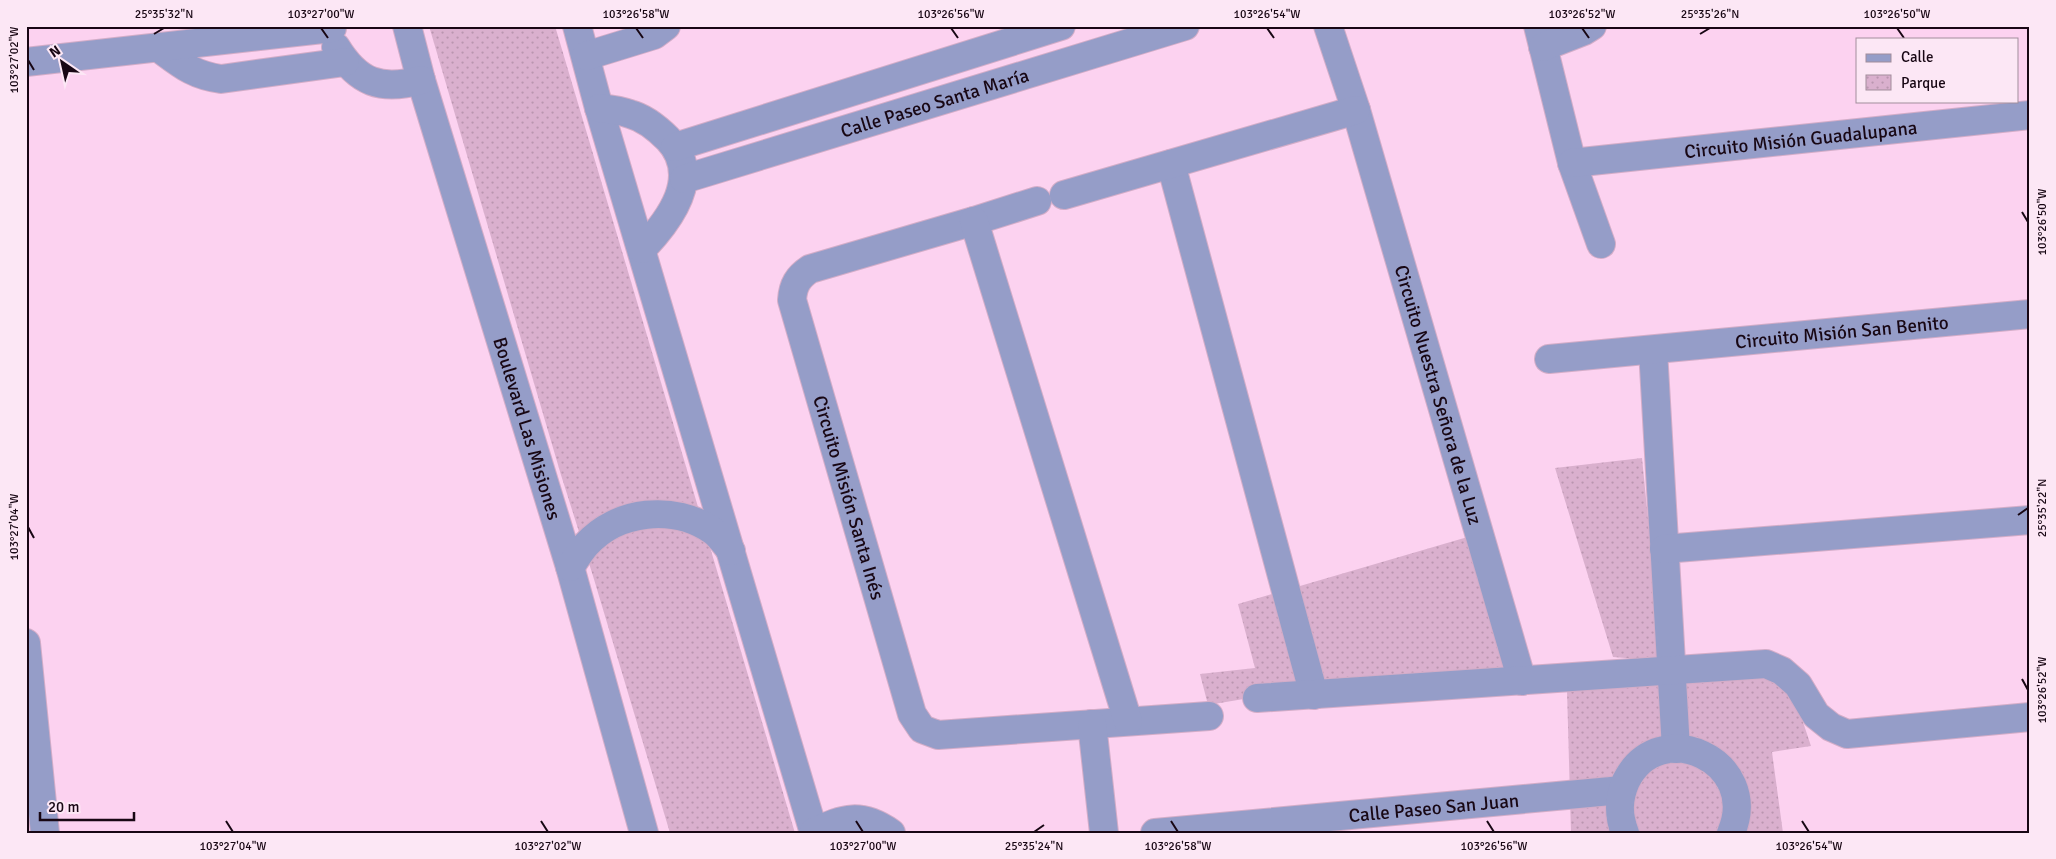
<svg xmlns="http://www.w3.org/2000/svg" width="2056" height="859" viewBox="0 0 2056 859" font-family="Signika,sans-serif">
	<defs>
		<pattern id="park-dots" width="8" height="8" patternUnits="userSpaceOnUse" patternTransform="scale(1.25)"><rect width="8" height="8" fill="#dab0ce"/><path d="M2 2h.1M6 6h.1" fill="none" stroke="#ba96b0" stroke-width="1.8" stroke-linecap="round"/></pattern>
	</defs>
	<rect width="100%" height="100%" fill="#fcd2f0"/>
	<path fill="url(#park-dots)" d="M429 26H555L795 833H670L593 576 561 475Z
		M1642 458 1662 661 1613 657 1555 468Z
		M1471 536 1511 672 1303 689 1208 705 1200 674 1255 668 1238 604Z
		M1762 673 1792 689 1811 746 1772 752 1783 833H1571L1567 690Z"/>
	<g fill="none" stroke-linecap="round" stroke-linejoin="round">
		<defs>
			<g id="street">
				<path id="s1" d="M407 26 421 80 570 567 644 833"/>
				<path d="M577 26 599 108 814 833"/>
				<path id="s2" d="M1328 26 1356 110 1522 681"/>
				<path d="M1538 26 1572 163 1601 244"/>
				<path d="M336 47C358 83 381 91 421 80"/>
				<path d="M1543 47 1584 31 1592 26"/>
				<path d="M159 48C182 65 193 75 221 79L345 62"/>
				<path d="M586 56 654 35 666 26"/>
				<path d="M26 62 332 28"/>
				<path d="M599 108C609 109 620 110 630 114 645 118 657 128 668 139 703 176 670 220 642 249"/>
				<path d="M675 147 1061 26"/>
				<path id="s3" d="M1572 163 2030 115"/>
				<path d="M1171 164 1314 695"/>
				<path id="s4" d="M684 179 1185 26"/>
				<path d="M1064 195 1356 110"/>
				<path id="s5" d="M1037 201 974 221 810 269C798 277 793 285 792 300L912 714 922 729 938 735 1209 716"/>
				<path d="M974 221 1128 721"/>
				<path d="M1653 350 1676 749"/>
				<path id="s6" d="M1549 359 2030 314"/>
				<path d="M1664 549 2030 520"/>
				<path d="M570 567C575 560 580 552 586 545 617 510 674 504 713 531 720 536 725 544 731 551"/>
				<path d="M26 643 45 833"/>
				<path d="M1257 698 1766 664 1782 671 1798 685 1816 715 1831 727 1847 734 2030 717"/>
				<path d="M1092 724 1104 833"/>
				<path d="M814 832C844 818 861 812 891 833"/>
				<path id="s7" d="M1155 833 1622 790"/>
				<path d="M1625 833C1618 815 1618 799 1626 781 1659 714 1762 761 1731 833"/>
			</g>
		</defs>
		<use href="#street" stroke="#d3adc8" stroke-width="30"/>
		<use href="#street" stroke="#959dc8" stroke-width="28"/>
	</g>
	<path fill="none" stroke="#180714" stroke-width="2" d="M321 28 328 38M636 28 643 38M951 28 958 38M1267 28 1274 38M1582 28 1589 38M1897 28 1904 38M154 34 164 28M1700 34 1710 28M28 60 34 70M2022 212 2028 222M2018 515 2028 508M28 527 34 538M2022 679 2028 690M226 821 233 832M541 821 548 832M856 821 863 832M1171 821 1178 832M1487 821 1494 832M1802 821 1809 832M1034 832 1044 825"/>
	<g text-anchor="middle" stroke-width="4" stroke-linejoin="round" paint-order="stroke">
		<g font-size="19" fill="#180714" stroke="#fce7f5">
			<text dy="7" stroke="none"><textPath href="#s4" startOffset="262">Calle Paseo Santa María</textPath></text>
			<text dy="7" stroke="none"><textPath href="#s3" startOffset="230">Circuito Misión Guadalupana</textPath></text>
			<text dy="7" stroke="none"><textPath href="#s6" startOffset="294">Circuito Misión San Benito</textPath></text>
			<text dy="7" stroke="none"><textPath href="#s2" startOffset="385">Circuito Nuestra Señora de la Luz</textPath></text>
			<text dy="7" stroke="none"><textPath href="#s1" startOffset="420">Boulevard Las Misiones</textPath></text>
			<text dy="7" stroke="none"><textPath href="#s5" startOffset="480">Circuito Misión Santa Inés</textPath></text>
			<text dy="7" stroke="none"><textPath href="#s7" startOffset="280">Calle Paseo San Juan</textPath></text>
		</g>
	</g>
	<rect width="2056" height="859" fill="none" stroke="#fce7f5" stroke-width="55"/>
	<rect x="1856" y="38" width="162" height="65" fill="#fce7f5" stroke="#a18d9b"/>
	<rect x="1866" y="54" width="25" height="8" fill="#959dc8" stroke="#a18d9b"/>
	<text x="1901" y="62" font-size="15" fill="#180714">Calle</text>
	<rect x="1866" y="75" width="25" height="15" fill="url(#park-dots)" stroke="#a18d9b"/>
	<text x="1901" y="88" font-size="15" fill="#180714">Parque</text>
	<g transform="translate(62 62) rotate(326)" stroke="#fce7f5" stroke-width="4" paint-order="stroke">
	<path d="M0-4L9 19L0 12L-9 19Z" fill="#180714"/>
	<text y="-8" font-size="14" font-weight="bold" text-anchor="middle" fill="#180714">N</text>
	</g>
	<path d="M40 812v8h94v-8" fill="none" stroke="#180714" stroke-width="2.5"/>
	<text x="48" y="812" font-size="15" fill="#180714" stroke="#fce7f5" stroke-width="4" paint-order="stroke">20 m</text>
	<rect x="28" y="28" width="2000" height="804" fill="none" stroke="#180714" stroke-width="2"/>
	<g font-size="12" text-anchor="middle" fill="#180714">
		<text x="164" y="18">25°35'32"N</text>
		<text x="321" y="18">103°27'00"W</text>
		<text x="636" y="18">103°26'58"W</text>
		<text x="951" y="18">103°26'56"W</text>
		<text x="1267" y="18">103°26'54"W</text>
		<text x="1582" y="18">103°26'52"W</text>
		<text x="1710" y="18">25°35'26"N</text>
		<text x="1897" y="18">103°26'50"W</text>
		<text transform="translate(14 60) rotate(-90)" y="4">103°27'02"W</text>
		<text transform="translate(2042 222) rotate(-90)" y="4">103°26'50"W</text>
		<text transform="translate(2042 508) rotate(-90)" y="4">25°35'22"N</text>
		<text transform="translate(14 527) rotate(-90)" y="4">103°27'04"W</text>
		<text transform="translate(2042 690) rotate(-90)" y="4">103°26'52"W</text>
		<text x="233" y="850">103°27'04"W</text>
		<text x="548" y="850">103°27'02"W</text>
		<text x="863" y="850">103°27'00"W</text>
		<text x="1034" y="850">25°35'24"N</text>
		<text x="1178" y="850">103°26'58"W</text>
		<text x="1494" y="850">103°26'56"W</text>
		<text x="1809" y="850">103°26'54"W</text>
	</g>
</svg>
